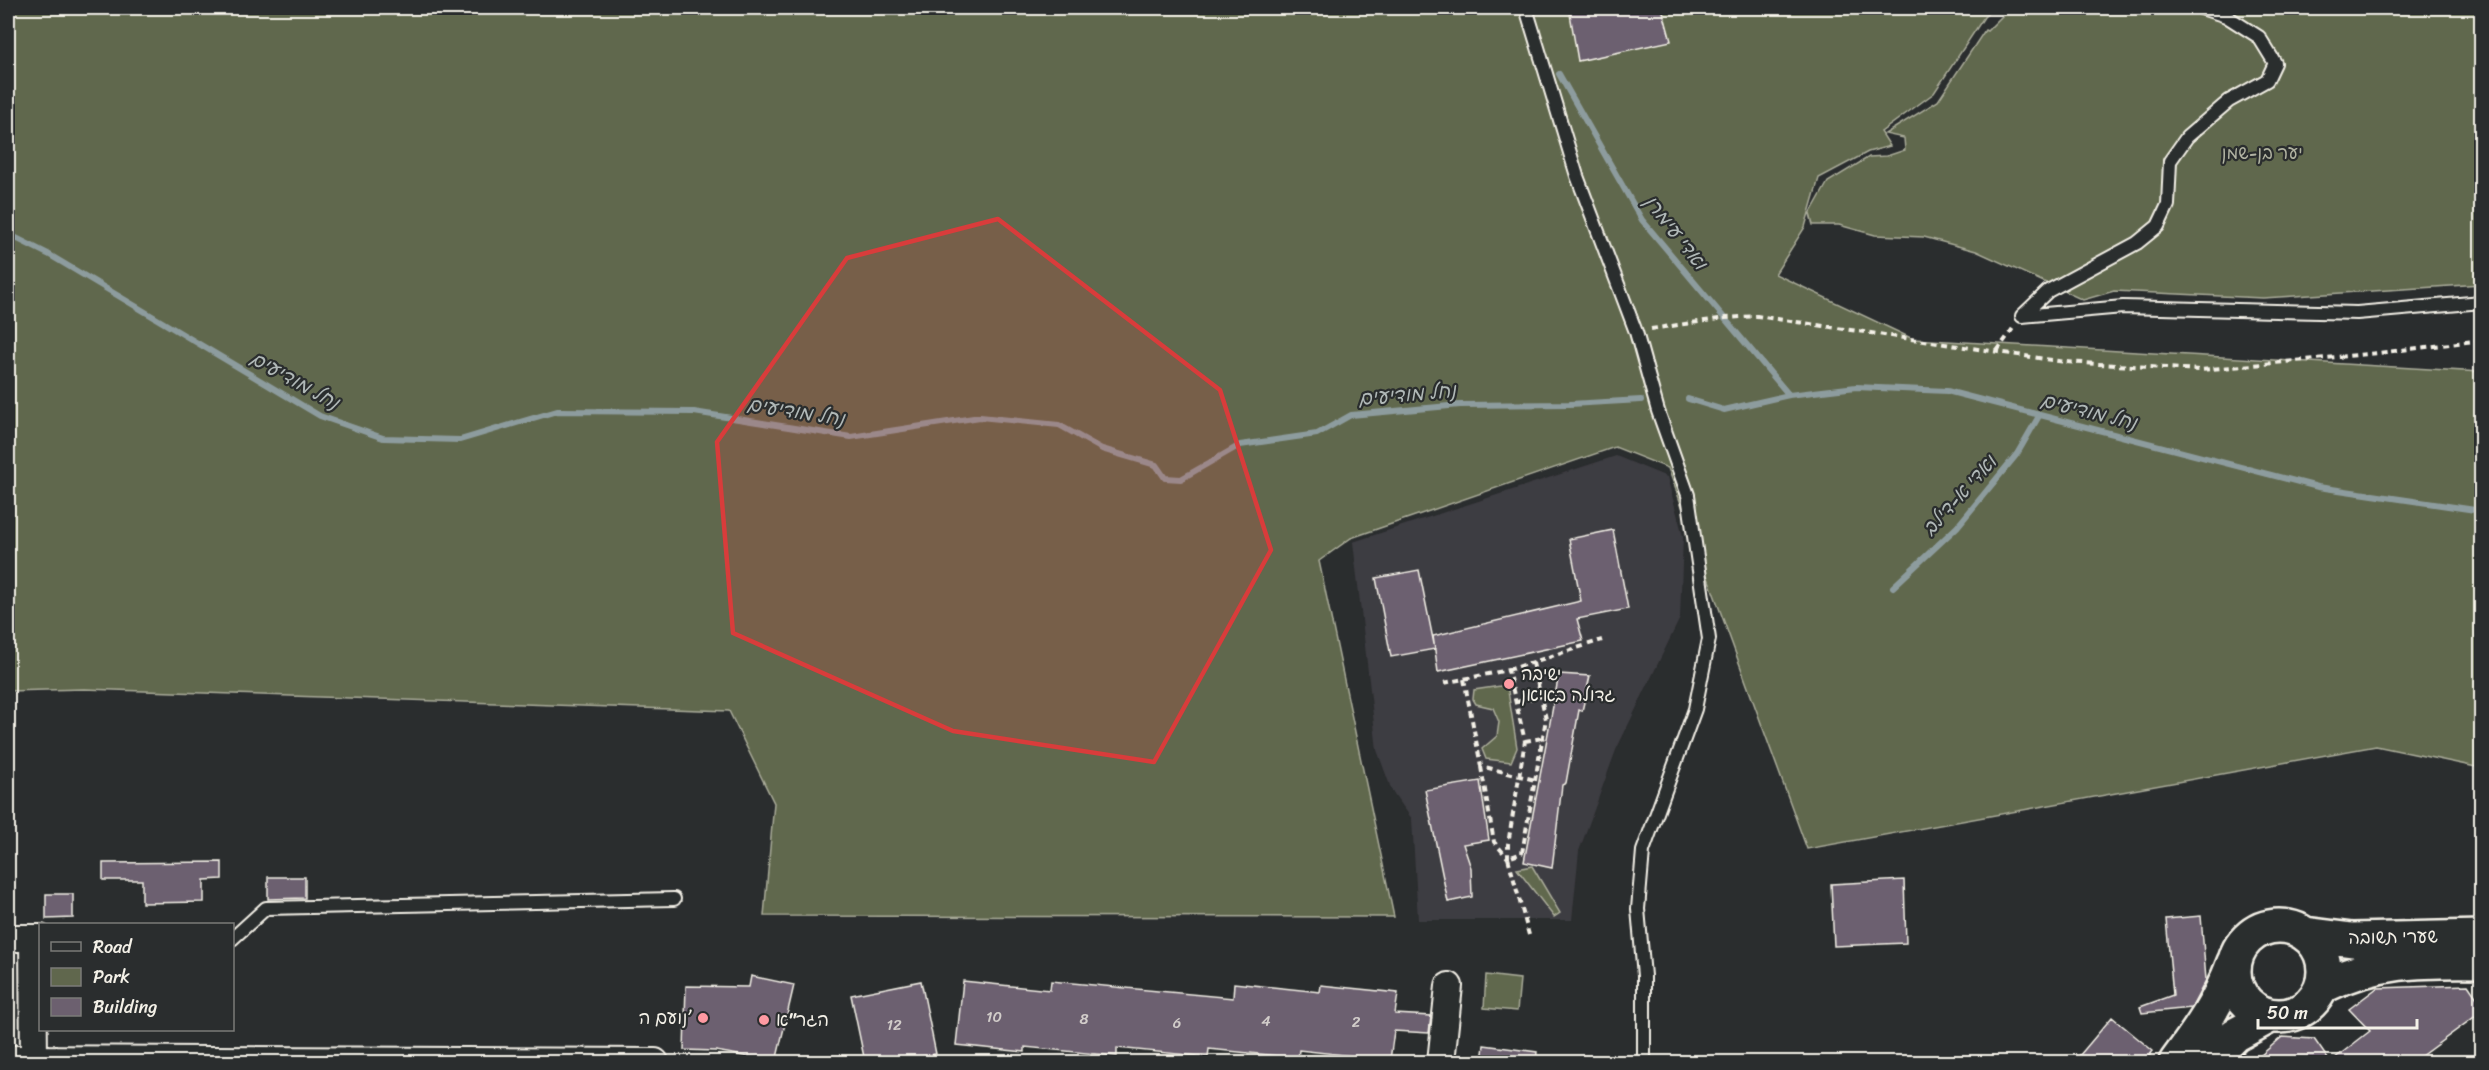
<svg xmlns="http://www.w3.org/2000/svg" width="2489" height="1070" viewBox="0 0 2489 1070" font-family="Sriracha,'Playpen Sans Hebrew',sans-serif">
	<rect width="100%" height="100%" fill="#2a2d2e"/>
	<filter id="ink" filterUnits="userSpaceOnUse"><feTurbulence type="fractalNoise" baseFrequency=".0167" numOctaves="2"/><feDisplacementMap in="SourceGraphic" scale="12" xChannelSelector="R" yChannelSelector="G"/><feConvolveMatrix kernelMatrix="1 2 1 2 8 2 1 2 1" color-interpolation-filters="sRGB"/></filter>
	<g filter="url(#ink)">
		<path fill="#3e3c42" d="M1616 456 1667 477 1683 536 1680 618 1616 750 1579 851 1572 920H1418L1412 819 1392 791 1377 750 1353 542Z"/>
		<path fill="#60674d" stroke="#aaac9a" stroke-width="1.5" d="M8 8H1994L1984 17 1934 93 1881 132 1890 146 1868 152 1819 178 1805 227 1775 274 1913 339 2481 372V768L2376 746 1807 849 1668 468 1615 447 1351 538 1319 561 1394 917 764 916 774 803 729 711 84 689 8 691Z
			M2010 8H2481V284L2263 298 2114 291 2083 300 1976 251 1924 237 1875 235 1839 225H1813L1810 214 1828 182 1869 157 1887 156 1905 150 1904 138 1885 134 1938 101 1985 30 1987 31Z
			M1507 685 1517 748 1511 762 1486 759 1482 749 1497 736 1499 722 1493 708 1476 704 1473 699 1474 690Z
			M1532 866 1560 913 1554 917 1517 869Z
			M1486 975 1520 979 1517 1011 1484 1008Z"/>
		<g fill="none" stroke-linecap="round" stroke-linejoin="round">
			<path stroke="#8d9c9e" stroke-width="6" d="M1559 74 1642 220 1789 395
				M8 234 48 254 320 416 383 438 460 440 557 411 694 412 851 437 980 417 1059 425 1102 449 1156 465 1165 478 1181 479 1240 445 1317 434 1351 415 1460 405 1570 404 1641 400
				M1688 399 1724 410 1789 395 1856 387 1947 391 2318 487 2482 511
				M1893 587 1957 527 2017 454 2039 416"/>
		</g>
		<path fill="#6c606f" stroke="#f4f1e8" stroke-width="1.5" d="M1569 8H1662L1671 41 1578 61Z
			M1613 530 1628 609 1577 619 1583 641 1438 672 1433 636 1581 601 1569 539Z
			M1419 570 1435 649 1391 657 1376 578Z
			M1559 674 1590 676 1582 711 1579 710 1566 783 1562 785 1552 868 1524 862Z
			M1480 781 1489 840 1463 844 1471 868 1472 897 1448 902 1425 790Z
			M222 862V879L204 880V902L142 903V880H103V863Z
			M268 877H305V898L268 899Z
			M1904 880 1906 943 1834 946 1831 884Z
			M46 894H73V918L46 919Z
			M2201 916 2206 980 2193 1005 2191 1008 2142 1013 2140 1007 2173 995 2166 919Z
			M751 976 794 985 776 1062 716 1051 684 1050 686 986 749 987Z
			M921 981 936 1054 891 1062H865L851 995Z
			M963 981 1050 990 1051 981 1233 998 1234 983 1320 992 1321 985 1398 993 1395 1014 1431 1016 1429 1033 1394 1031 1390 1060 1299 1050 1298 1058 1209 1049 1208 1057 1117 1048V1056L1025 1047V1052L956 1045Z
			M2468 985 2481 1004V1012L2413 1062H2253L2282 1037 2314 1039 2330 1062 2370 1031 2349 1009 2377 988Z
			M2112 1017 2153 1051 2144 1062H2074Z
			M1484 1045 1537 1052 1536 1062H1482Z"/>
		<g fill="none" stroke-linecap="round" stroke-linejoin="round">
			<defs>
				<path id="lane" d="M1526 8 1577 176 1636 332 1658 411 1688 495 1709 639 1695 709 1643 851 1638 909 1644 976V1062
					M2022 316 2048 291 2137 243 2158 226 2168 205 2170 161 2187 137 2229 101 2267 80 2275 63 2259 37 2226 16 2201 8
					M2022 316 2123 307 2357 313 2482 302
					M232 939 266 908 674 899"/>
				<path id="street" d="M8 938H40
					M33 938 34 1062
					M8 1059 655 1062
					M1441 1062 1449 986"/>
				<path id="secondary" d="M2234 971a45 45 0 1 1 90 0a45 45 0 1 1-90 0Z
					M2305 934 2352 940 2482 937
					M2321 987C2376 960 2421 960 2482 961
					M2176 1062C2202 1027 2218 1004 2234 962
					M2208 1062 2235 1035 2270 1016"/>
			</defs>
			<use href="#lane" stroke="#f4f1e8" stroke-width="16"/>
			<use href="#street" stroke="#f4f1e8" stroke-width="30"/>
			<use href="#secondary" stroke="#f4f1e8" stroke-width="38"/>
			<path stroke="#f4f1e8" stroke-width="4" stroke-dasharray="6 4.5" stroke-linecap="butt" d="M1651 329 1725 318 1757 316 2065 362 2200 370 2378 353 2482 340
				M1997 351 2014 327
				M1508 670 1602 640
				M1464 679 1481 766 1535 780
				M1444 683 1508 670 1525 741 1508 844V858
				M1517 702 1540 696
				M1525 741 1542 738
				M1481 767 1494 842 1508 858
				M1529 935 1508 858 1522 853 1546 719 1533 663"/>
			<use href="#lane" stroke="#2a2d2e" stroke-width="12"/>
			<use href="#street" stroke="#2a2d2e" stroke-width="26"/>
			<use href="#secondary" stroke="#2a2d2e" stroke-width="33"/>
		</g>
	</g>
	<path fill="#d93c3b" fill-opacity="0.2" stroke="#d93c3b" stroke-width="4.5" stroke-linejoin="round" d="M998 219 1220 390 1271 550 1154 762 953 731 733 633 717 442 847 258Z"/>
	<g fill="#ff9aa2" stroke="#2a2d2e" stroke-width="2">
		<circle cx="1509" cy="684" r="6"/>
		<circle cx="703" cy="1018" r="6"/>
		<circle cx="764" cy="1020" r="6"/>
	</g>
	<g text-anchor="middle" stroke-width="4.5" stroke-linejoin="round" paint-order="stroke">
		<g font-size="15" fill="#d2cdca">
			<text x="994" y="1022">10</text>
			<text x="1084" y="1024">8</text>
			<text x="1266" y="1026">4</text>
			<text x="1356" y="1027">2</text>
			<text x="1177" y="1028">6</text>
			<text x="894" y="1030">12</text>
		</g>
		<g font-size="18" fill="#b1b3a2" stroke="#2a2d2e">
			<text x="2262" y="159">יער בן-שמן</text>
		</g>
		<g font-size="18" fill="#f4f1e8" stroke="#2a2d2e" text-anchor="start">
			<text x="1521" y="680">ישיבה<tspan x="1521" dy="21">גדולה באיאן</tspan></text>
			<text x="691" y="1024" text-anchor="end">נועם ה’</text>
			<text x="776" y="1026">הגר"א</text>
		</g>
		<g font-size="18" fill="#f4f1e8" stroke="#2a2d2e">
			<text transform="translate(2393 937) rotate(-1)" y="6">שערי תשובה</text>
		</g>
		<g font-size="20" font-style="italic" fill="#b0b8b7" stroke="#2a2d2e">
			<text transform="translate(1676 232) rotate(52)" y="7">ואדי עימרן</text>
			<text transform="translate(295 380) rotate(29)" y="7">נחל מודיעים</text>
			<text transform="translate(1407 394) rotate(-5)" y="7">נחל מודיעים</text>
			<text transform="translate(796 411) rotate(9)" y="7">נחל מודיעים</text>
			<text transform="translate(2089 411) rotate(14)" y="7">נחל מודיעים</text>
			<text transform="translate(1959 495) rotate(-48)" y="7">ואדי א-דילב</text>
		</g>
	</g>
	<rect width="2489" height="1070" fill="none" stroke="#2a2d2e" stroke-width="30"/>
	<rect x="15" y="15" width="2459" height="1040" fill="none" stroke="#f4f1e8" stroke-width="2" filter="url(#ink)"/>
	<rect x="39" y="923" width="195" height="108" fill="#2a2d2e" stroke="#7b7b78" stroke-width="1.5"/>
	<rect x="51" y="942" width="30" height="9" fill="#2a2d2e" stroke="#7b7b78" stroke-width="1.5"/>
	<text x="93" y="953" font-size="18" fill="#f4f1e8">Road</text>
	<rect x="51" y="968" width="30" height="18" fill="#60674d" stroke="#7b7b78" stroke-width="1.5"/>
	<text x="93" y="983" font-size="18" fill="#f4f1e8">Park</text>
	<rect x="51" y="998" width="30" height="18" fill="#6c606f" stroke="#7b7b78" stroke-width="1.5"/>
	<text x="93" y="1013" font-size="18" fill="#f4f1e8">Building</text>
	<path d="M2258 1019v9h159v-9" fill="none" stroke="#f4f1e8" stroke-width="3"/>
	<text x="2267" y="1019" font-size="18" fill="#f4f1e8" stroke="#2a2d2e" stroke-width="4.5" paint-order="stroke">50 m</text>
</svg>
